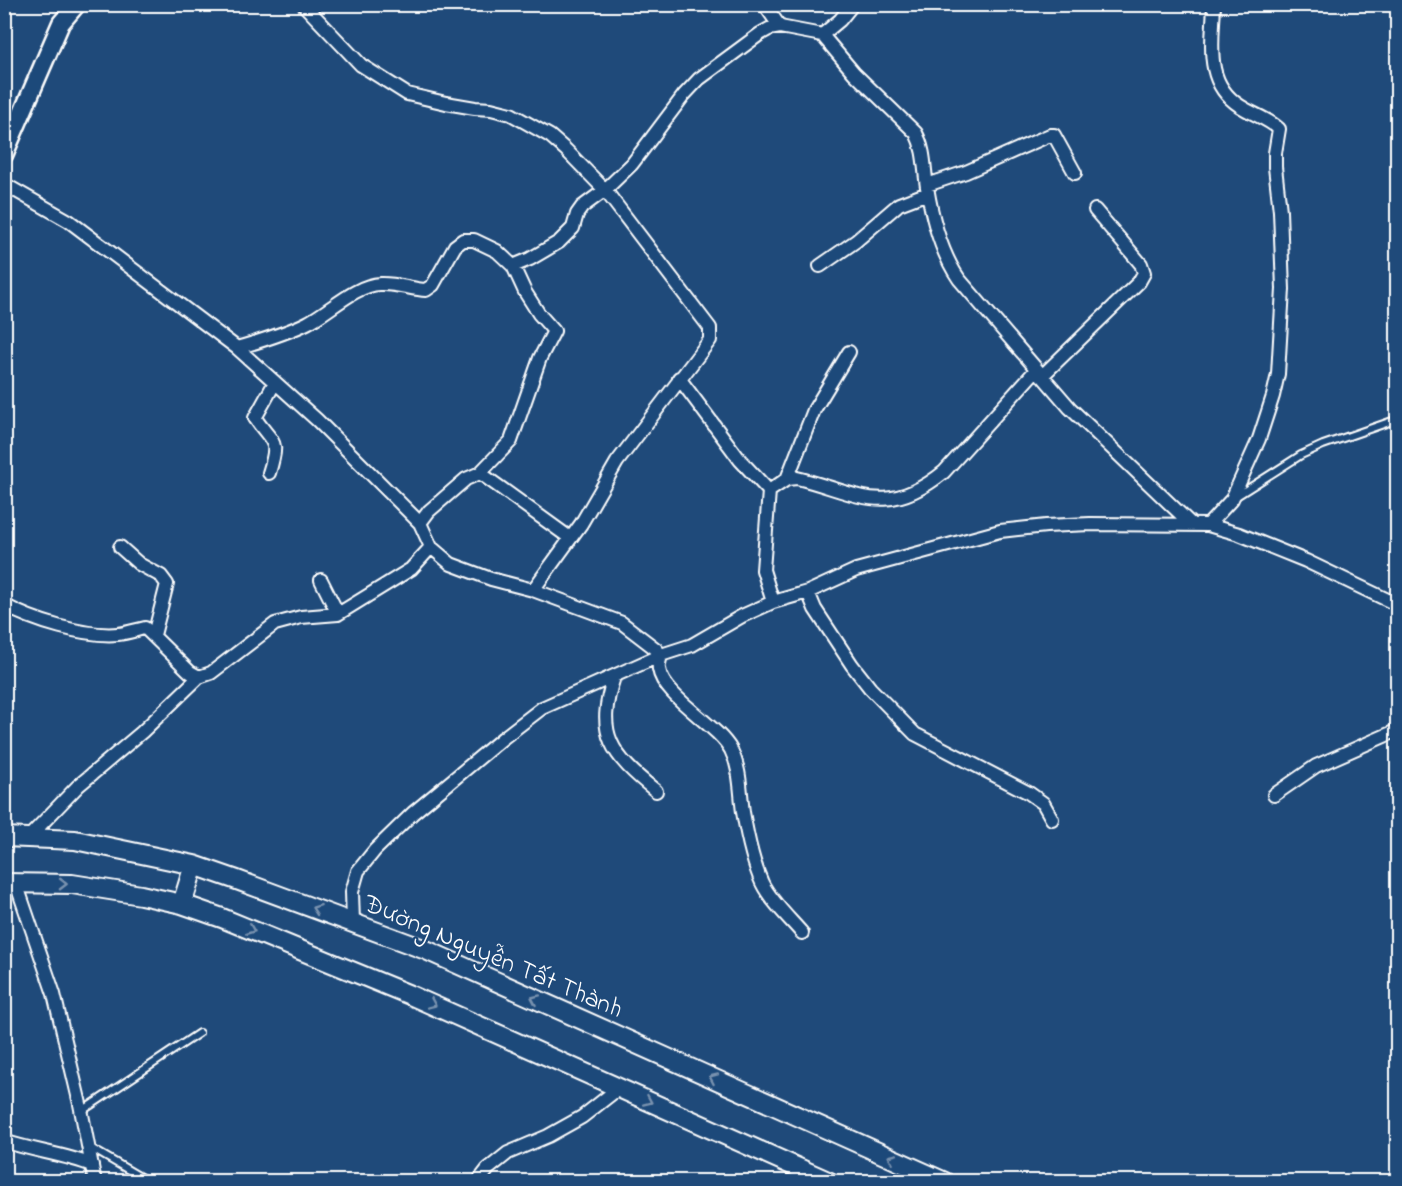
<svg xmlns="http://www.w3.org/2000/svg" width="1402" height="1186" viewBox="0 0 1402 1186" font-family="'Indie Flower',sans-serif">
	<rect width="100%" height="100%" fill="#1f4a7a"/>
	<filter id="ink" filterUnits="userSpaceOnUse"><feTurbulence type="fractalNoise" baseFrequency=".0167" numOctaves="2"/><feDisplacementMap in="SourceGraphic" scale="12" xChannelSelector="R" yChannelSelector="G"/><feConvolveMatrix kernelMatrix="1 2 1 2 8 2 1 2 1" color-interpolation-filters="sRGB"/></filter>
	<g filter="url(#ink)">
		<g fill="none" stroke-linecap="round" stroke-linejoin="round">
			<defs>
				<path id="service" d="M1235 497 1301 455 1323 445 1398 419
					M82 1111 199 1033
					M89 1147 149 1182"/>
				<path id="minor" d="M303 4 361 65 407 94 446 103 475 108 491 109 511 114 550 136 566 150 605 190 710 328V340L617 462 581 524 533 590
					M764 4 780 27
					M822 35 840 20 853 4
					M4 184 69 221 237 348 317 420 420 523 431 547 451 564 491 579 533 590 622 623 656 649 661 655C660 660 658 665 659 669 663 697 717 724 731 750 741 770 740 791 743 812 747 835 752 861 762 883 771 901 788 917 802 933
					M927 185 966 172 1050 135H1054L1075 173
					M513 266 530 259 559 242 573 228 577 214 582 207 605 190 632 164 684 95 699 79 760 34 769 29 780 27 822 35 854 73 916 133C925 150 924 168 927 187 932 218 941 253 959 279L1070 408 1191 524
					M820 266 856 241 899 204 928 193
					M237 348C260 341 285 334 307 323 329 312 355 285 380 284 395 283 411 289 426 290L433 285 455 246 463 240H474L497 251 513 266 525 292 539 314 554 331 540 358 511 441 480 473 466 479 429 511 420 523
					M1042 376 1139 282 1144 273 1141 264 1095 210
					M679 378 740 460 769 491 763 570 773 602
					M269 473C280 438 273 445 255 418L274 384
					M480 473 570 538
					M787 479 814 410 849 352
					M769 491 787 479 797 478C858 493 886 519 944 472L1036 370
					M1208 525 1232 499 1259 439 1273 396 1278 374 1283 289 1280 211 1275 167V153L1279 129C1269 119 1252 114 1240 106 1203 82 1213 42 1214 4
					M120 547 139 564 161 576 167 584 154 635
					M321 580 338 614
					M808 592 815 609 852 665 870 688 915 734 1029 793 1043 803 1052 819
					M4 605C33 621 85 637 118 634 127 633 136 630 145 628L190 672 199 677
					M614 677C595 734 611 755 656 791
					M1274 795 1316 766 1398 730
					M28 838 78 786 142 732 199 677 211 673 275 624 301 617 338 614 411 569 431 547
					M16 883 54 994 80 1104 95 1182
					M353 922 352 892 358 871 375 850 413 813 503 738 542 708 661 655 692 645 742 616 773 602 808 592 856 570 1000 531 1046 526 1090 524 1208 525 1239 534 1306 561 1398 605
					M4 1141C33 1151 64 1154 92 1165
					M478 1182 488 1169 508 1153 548 1136 582 1117 619 1088"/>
				<path id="secondary" d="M4 155 61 23 77 4"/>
				<path id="primary" d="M4 837 75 840 194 865 237 880 426 950 945 1182
					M4 883 72 884 141 895 182 904 222 918 410 995 830 1182
					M182 904 194 865"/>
			</defs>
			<use href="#service" stroke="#fff" stroke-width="10"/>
			<use href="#minor" stroke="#fff" stroke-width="16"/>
			<use href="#secondary" stroke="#fff" stroke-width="21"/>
			<use href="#primary" stroke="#fff" stroke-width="22"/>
			<use href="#service" stroke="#1f4a7a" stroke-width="6"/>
			<use href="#minor" stroke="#1f4a7a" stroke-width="12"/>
			<use href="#secondary" stroke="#1f4a7a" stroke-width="16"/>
			<use href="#primary" stroke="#1f4a7a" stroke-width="18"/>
		</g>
		<defs><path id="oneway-chevron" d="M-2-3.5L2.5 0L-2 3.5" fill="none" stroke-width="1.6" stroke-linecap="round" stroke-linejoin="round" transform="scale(1.5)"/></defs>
		<g stroke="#7992af">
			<use href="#oneway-chevron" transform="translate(63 884) rotate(1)"/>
			<use href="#oneway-chevron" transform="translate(316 909) rotate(-160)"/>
			<use href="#oneway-chevron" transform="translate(251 930) rotate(22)"/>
			<use href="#oneway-chevron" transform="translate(535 999) rotate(-156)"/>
			<use href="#oneway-chevron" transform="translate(432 1004) rotate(24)"/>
			<use href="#oneway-chevron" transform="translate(713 1078) rotate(-156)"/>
			<use href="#oneway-chevron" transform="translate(648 1101) rotate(24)"/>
			<use href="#oneway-chevron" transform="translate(892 1158) rotate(-156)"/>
		</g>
	</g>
	<g text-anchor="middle" stroke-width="4.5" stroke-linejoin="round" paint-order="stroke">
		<g font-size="26" fill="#fff" stroke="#1f4a7a">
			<text transform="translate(494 955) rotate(23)" y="9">Đường Nguyễn Tất Thành</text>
		</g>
	</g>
	<rect width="1402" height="1186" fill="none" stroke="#1f4a7a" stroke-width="24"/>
	<rect x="12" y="12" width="1378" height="1162" fill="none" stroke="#fff" stroke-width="2" filter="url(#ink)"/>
</svg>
